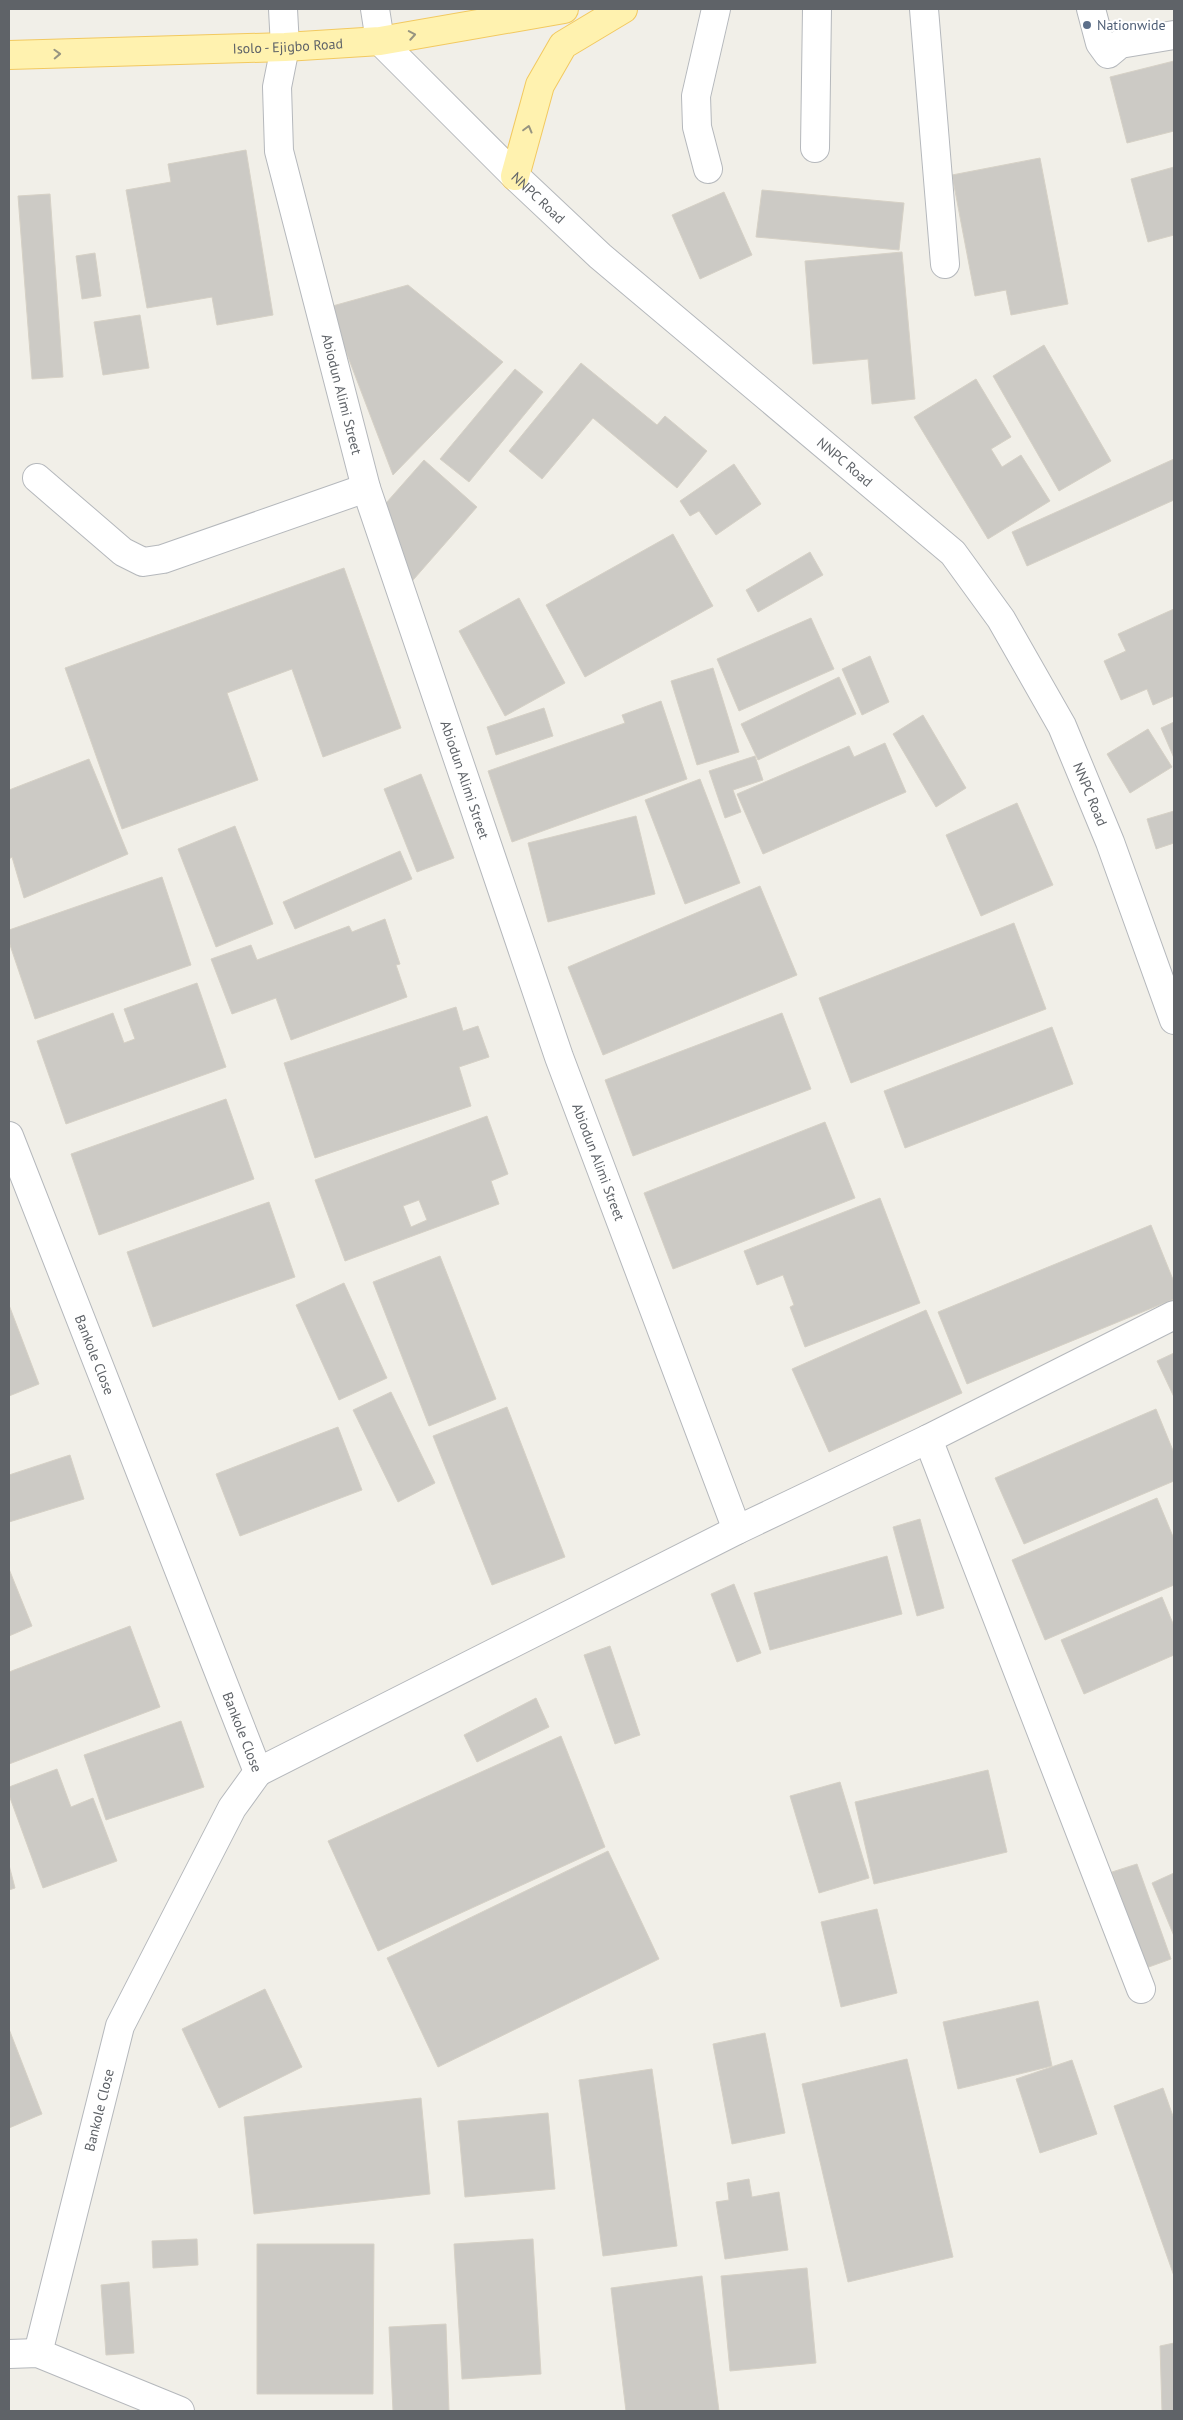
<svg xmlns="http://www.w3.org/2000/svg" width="1183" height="2420" viewBox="0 0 1183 2420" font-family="'PT Sans',sans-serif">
	<rect width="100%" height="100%" fill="#f1efe8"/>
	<path fill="#cccac5" stroke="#d6d1c6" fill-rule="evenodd" d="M1174 61V131L1127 143 1110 77Z
		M246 150 273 315 217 325 212 297 147 308 126 190 171 182 168 164Z
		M1040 158 1068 304 1011 315 1006 290 975 296 952 175Z
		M1174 167V235L1148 242 1131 179Z
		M762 190 904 203 899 250 756 237Z
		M724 192 752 255 700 279 672 215Z
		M50 194 63 377 32 379 18 196Z
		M902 252 915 399 872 404 868 359 813 364 805 261Z
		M95 253 101 296 82 299 76 256Z
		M408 285 503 362 393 475 329 307Z
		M140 315 149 368 103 375 94 322Z
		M1044 345 1111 461 1059 491 993 376Z
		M581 363 657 425 665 416 707 451 677 488 593 418 542 479 509 451Z
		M515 369 543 392 469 482 440 459Z
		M976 379 1011 437 991 449 1002 467 1021 455 1050 501 988 539 914 417Z
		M1174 459V500L1027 566 1012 532Z
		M424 460 477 507 407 587 379 511Z
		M734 464 761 504 716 535 699 511 690 516 680 501Z
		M673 534 713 606 585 677 546 605Z
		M810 552 823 575 758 612 746 590Z
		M344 568 401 728 323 757 292 669 227 693 258 780 122 829 65 668Z
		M519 598 565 683 505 716 459 631Z
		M1174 609V696L1153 705 1147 689 1121 700 1104 661 1126 651 1118 634Z
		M811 618 834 669 739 711 717 659Z
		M870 656 889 702 862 715 842 669Z
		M713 668 739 752 697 765 671 681Z
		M839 677 856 714 758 760 741 724Z
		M661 701 687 779 512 842 488 771 625 723 622 715Z
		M544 708 553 736 496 755 487 727Z
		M923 715 966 788 936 807 893 734Z
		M1174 722V758L1161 728Z
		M1148 729 1172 767 1130 793 1107 754Z
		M885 743 906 792 763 854 737 794 849 746 854 757Z
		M755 756 763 780 733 790 741 812 725 818 709 771Z
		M89 759 128 854 24 898 12 857 9 859V790Z
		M421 774 454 858 417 872 384 789Z
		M700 779 740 883 685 904 645 800Z
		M1017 803 1053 885 981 916 946 835Z
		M1174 811V843L1156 849 1147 819Z
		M636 816 655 894 548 922 528 843Z
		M235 826 273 924 216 947 178 849Z
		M400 851 412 879 295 929 283 902Z
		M162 877 191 965 35 1019 9 942V930Z
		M760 886 797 975 603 1055 568 967Z
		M385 919 400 964 396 965 407 997 291 1040 276 998 232 1014 211 959 251 945 257 960 349 926 352 932Z
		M1014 923 1046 1009 851 1083 819 998Z
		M197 983 226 1067 66 1124 37 1041 113 1013 124 1043 135 1039 124 1009Z
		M456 1007 463 1031 478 1026 489 1057 459 1067 471 1106 315 1158 284 1063Z
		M782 1013 811 1089 633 1156 605 1080Z
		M1052 1027 1073 1084 905 1148 884 1091Z
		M226 1099 254 1179 99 1235 71 1154Z
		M487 1116 508 1174 491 1181 499 1204 345 1261 315 1180ZM419 1200 427 1220 411 1227 403 1206Z
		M825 1122 855 1198 673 1269 644 1193Z
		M880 1198 920 1303 805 1347 790 1307 794 1305 783 1275 757 1285 744 1251Z
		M269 1202 295 1277 153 1327 127 1252Z
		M1151 1225 1174 1282V1299L967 1384 938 1312Z
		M440 1256 496 1399 429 1426 373 1282Z
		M344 1283 387 1378 339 1400 296 1305Z
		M9 1305 39 1384 9 1396Z
		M926 1310 962 1393 829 1452 792 1369Z
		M1174 1353V1397L1157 1361Z
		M391 1392 435 1483 398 1502 353 1410Z
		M507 1407 565 1557 492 1585 433 1436Z
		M1156 1409 1174 1453V1481L1024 1544 995 1478Z
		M338 1427 362 1490 240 1536 216 1474Z
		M70 1455 84 1499 9 1522V1475Z
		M1157 1498 1174 1539V1585L1045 1640 1012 1560Z
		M920 1519 944 1608 917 1616 893 1527Z
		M887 1556 902 1614 770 1650 754 1593Z
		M9 1569 32 1626 9 1636Z
		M734 1584 761 1653 737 1662 711 1594Z
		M1162 1597 1174 1626V1655L1084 1694 1061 1640Z
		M130 1626 160 1707 9 1764V1672Z
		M610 1646 640 1735 615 1744 584 1655Z
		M536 1698 549 1727 477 1762 464 1735Z
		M181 1721 204 1787 106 1820 84 1755Z
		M561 1736 605 1847 378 1951 328 1841Z
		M57 1769 71 1807 93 1798 117 1861 43 1888 9 1795V1787Z
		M988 1770 1007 1852 874 1884 855 1802Z
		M840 1782 869 1878 819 1893 790 1796Z
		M608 1851 659 1959 438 2067 387 1958Z
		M1137 1864 1171 1959 1146 1968 1112 1872Z
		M9 1865 15 1888 9 1890Z
		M1174 1873V1936L1152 1883Z
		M877 1909 897 1993 841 2007 821 1922Z
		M265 1989 302 2067 219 2108 182 2029Z
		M1038 2001 1052 2066 958 2089 943 2022Z
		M9 2029 42 2114 9 2128Z
		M765 2033 785 2133 732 2144 713 2044Z
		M907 2059 953 2257 848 2282 802 2084Z
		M1072 2060 1097 2134 1040 2153 1016 2079Z
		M652 2069 677 2246 603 2256 579 2080Z
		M1163 2088 1174 2119V2276L1114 2106Z
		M421 2098 430 2194 254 2214 244 2117Z
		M548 2113 555 2189 465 2197 458 2121Z
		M749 2179 752 2197 779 2192 788 2250 725 2259 716 2202 729 2200 727 2183Z
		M197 2239 198 2265 153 2268 152 2241Z
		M533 2239 541 2374 462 2379 454 2244Z
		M257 2244H374L373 2394H257Z
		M807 2268 816 2363 730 2371 721 2276Z
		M702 2276 719 2411H626L611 2288Z
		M129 2282 134 2353 106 2355 101 2285Z
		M446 2324 449 2411H393L389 2327Z
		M1174 2343V2411H1162L1160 2346Z"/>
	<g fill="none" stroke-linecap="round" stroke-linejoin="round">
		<defs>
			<g id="minor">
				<path id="s1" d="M283 9 285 47 277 87 279 151 366 488 559 1057 737 1530"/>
				<path id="s2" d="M375 9 380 41 515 176 600 256 953 553 1001 619 1062 726 1110 842 1174 1020"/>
				<path d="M924 9 945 264"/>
				<path d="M1091 9 1100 43 1108 54 1120 44 1174 35"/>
				<path d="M815 148 817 9"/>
				<path d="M708 169 697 127 696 96 716 9"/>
				<path d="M37 478 123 552 143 562 163 559 366 488"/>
				<path id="s3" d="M9 1136 258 1772 232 1808 120 2026 38 2353"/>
				<path d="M928 1439 1141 1989"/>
				<path d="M258 1772 737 1530 928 1439 1174 1315"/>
				<path d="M9 2354 38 2353 180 2411"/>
			</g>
			<g id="major">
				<path id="s4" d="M9 55 285 47 380 41 564 9"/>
				<path d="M515 176 540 85 563 45 623 9"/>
			</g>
		</defs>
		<use href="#minor" stroke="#b5b8bc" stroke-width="30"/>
		<use href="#major" stroke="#f2c960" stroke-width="30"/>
		<use href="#minor" stroke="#fff" stroke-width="28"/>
		<use href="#major" stroke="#fff2af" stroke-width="28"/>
	</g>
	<defs><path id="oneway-chevron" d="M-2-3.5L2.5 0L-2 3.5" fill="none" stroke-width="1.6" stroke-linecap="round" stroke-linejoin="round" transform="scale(1.25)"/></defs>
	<g stroke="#979581">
		<use href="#oneway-chevron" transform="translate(412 35) rotate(-10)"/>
		<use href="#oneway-chevron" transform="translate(57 54) rotate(-2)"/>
		<use href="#oneway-chevron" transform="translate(528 129) rotate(-75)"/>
	</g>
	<circle fill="#5c6f8a" stroke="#fff" stroke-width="2" cx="1087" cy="25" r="5"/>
	<g text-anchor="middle" stroke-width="4" stroke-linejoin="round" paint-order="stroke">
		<g font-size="14" fill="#4e5e75" stroke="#fff" text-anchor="start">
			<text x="1097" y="30">Nationwide</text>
		</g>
		<g font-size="14" fill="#5f6368" stroke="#fff">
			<text dy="5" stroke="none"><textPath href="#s4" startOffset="279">Isolo - Ejigbo Road</textPath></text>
			<text dy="5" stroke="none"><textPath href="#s2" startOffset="255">NNPC Road</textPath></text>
			<text dy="5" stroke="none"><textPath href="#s1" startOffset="394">Abiodun Alimi Street</textPath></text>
			<text dy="5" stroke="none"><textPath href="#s2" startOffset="660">NNPC Road</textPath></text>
			<text dy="5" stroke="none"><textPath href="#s1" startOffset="799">Abiodun Alimi Street</textPath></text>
			<text dy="5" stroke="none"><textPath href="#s2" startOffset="1080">NNPC Road</textPath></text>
			<text dy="5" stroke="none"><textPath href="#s1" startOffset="1204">Abiodun Alimi Street</textPath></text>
			<text dy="5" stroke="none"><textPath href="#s3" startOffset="235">Bankole Close</textPath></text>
			<text dy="5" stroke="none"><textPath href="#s3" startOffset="640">Bankole Close</textPath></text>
			<text transform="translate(99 2110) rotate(-76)" y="5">Bankole Close</text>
		</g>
	</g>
	<rect width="1183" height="2420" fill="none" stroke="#5f6368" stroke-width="20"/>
</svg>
